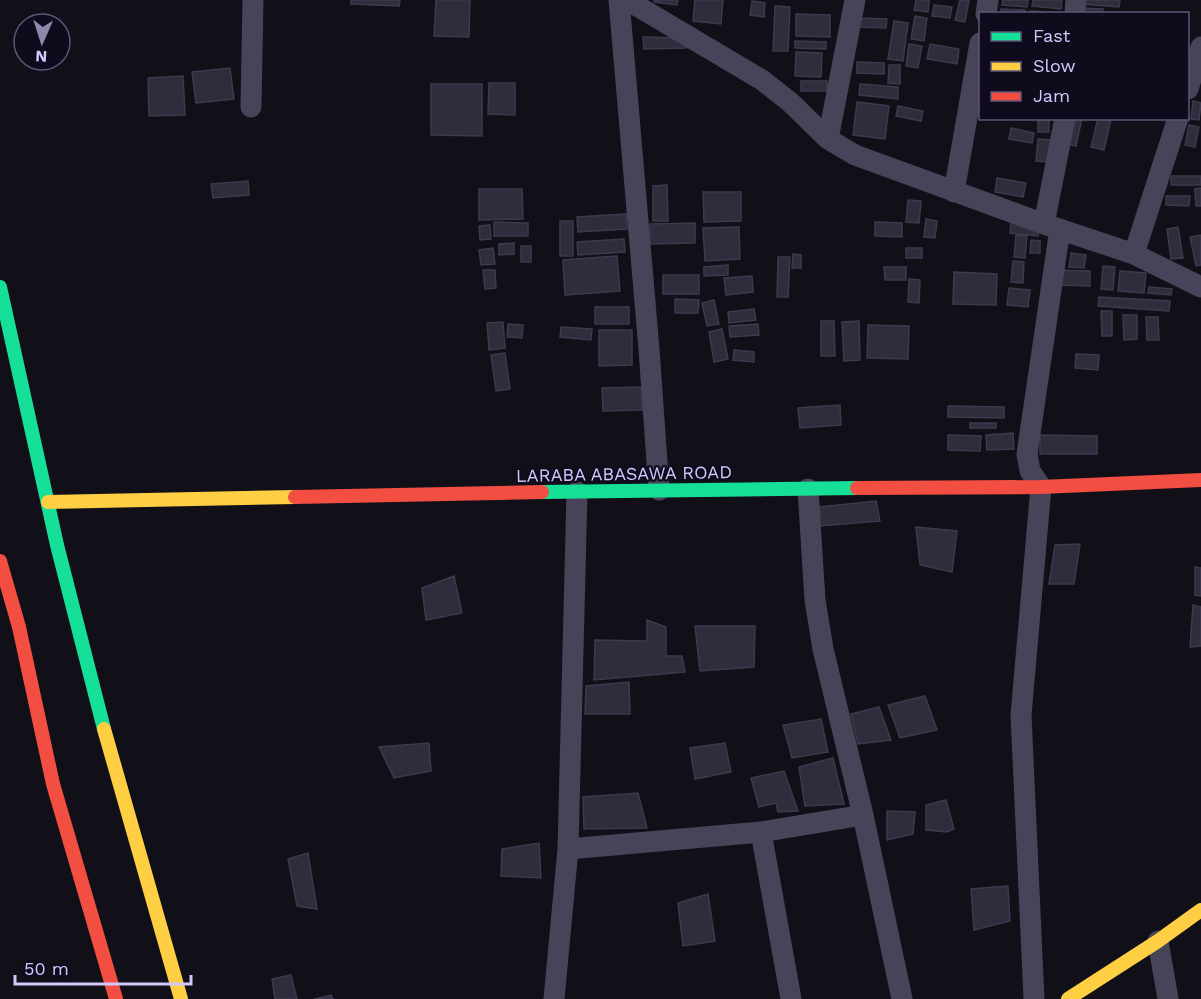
<svg xmlns="http://www.w3.org/2000/svg" width="1201" height="999" viewBox="0 0 1201 999" font-family="'Work Sans',sans-serif">
	<rect width="100%" height="100%" fill="#110f18"/>
	<path fill="#2f2c3b" stroke="#3e394d" stroke-width="1.5" d="M351 0H400L399 6 351 4Z
		M436 0H470L469 37 434 36Z
		M654 0H678L677 5 654 2Z
		M695 0H723L721 24 693 21Z
		M916 0H929L928 12 914 10Z
		M960 0H969L965 22 955 20Z
		M1003 0H1028L1027 7 1002 5Z
		M1033 0H1062L1061 9 1032 6Z
		M1081 0H1120L1119 7 1081 4Z
		M752 1 765 3 764 17 750 15Z
		M934 5 952 7 950 18 932 16Z
		M775 6 790 7 788 51H773Z
		M1082 8 1103 9 1102 14H1081Z
		M1001 9 1025 10V14H1000Z
		M1030 11 1061 13V14H1030Z
		M796 14 830 15V37L796 36Z
		M915 16 927 18 924 41 911 39Z
		M860 18 887 19 886 28 859 27Z
		M894 21 908 23 903 61 888 59Z
		M643 37 686 38V48L644 49Z
		M795 41 826 42V49L795 48Z
		M909 44 922 46 918 68 906 66Z
		M930 44 959 49 957 64 927 59Z
		M796 52 822 53 821 77 795 76Z
		M857 62 884 63V74L857 73Z
		M889 65H900V84L888 83Z
		M230 68 234 99 196 103 192 72Z
		M183 76 185 115 149 116 148 78Z
		M801 81H827V91H801Z
		M489 83H515V115L488 114Z
		M431 84H482V136L431 135Z
		M860 84 898 87V99L859 95Z
		M1193 101 1201 103 1199 120 1191 119Z
		M857 102 889 106 885 139 853 135Z
		M898 106 923 111 921 121 896 116Z
		M1038 118H1049V132H1038Z
		M1072 118H1082L1076 146 1066 144Z
		M1098 118 1111 119 1104 150 1091 147Z
		M1189 125 1199 127 1195 147 1185 145Z
		M1011 128 1034 133 1032 143 1009 139Z
		M1038 139 1051 140 1049 162 1036 161Z
		M1171 176H1201V185H1171Z
		M997 178 1026 183 1023 197 995 192Z
		M248 181 249 195 213 198 211 184Z
		M667 185 668 221H653V186Z
		M1201 188V206H1196L1195 189Z
		M479 189H522L523 219 479 220Z
		M703 192H741V221L704 222Z
		M1166 196H1190L1189 206 1166 205Z
		M908 200 921 201 919 223 906 222Z
		M626 214 627 229 578 232 577 217Z
		M926 219 937 221 935 238 924 237Z
		M560 221H573V256H560Z
		M494 222 528 223V236H494Z
		M875 222 902 223V237L875 236Z
		M1011 222 1039 225 1038 236 1010 233Z
		M695 223V243L650 244V224Z
		M490 225 491 239 480 240 479 226Z
		M739 227 740 259 705 261 703 228Z
		M1178 227 1183 258 1171 259 1167 229Z
		M1016 235 1027 236 1025 258 1014 257Z
		M1201 235V265L1196 266 1190 237Z
		M624 239 625 252 578 255 577 242Z
		M1031 240 1040 241V253H1030Z
		M514 243V254L499 255V244Z
		M521 246H531V262H521Z
		M493 248 495 264 481 265 479 250Z
		M906 248H922V258H906Z
		M1071 253 1086 255 1084 268 1069 267Z
		M793 254 801 255V268H792Z
		M617 256 620 291 565 295 563 260Z
		M778 257H790L788 297H777Z
		M1013 261 1024 262 1023 283 1011 282Z
		M728 265V275L704 276V267Z
		M1103 266 1115 267 1113 290 1101 289Z
		M884 267H906V280H885Z
		M483 270H495L496 288 485 289Z
		M1056 270 1090 271V286L1056 285Z
		M1120 271 1146 273 1144 293 1118 291Z
		M954 272 997 274 996 305 953 304Z
		M663 275H699V294H663Z
		M752 276 753 292 726 295 724 278Z
		M909 279 920 280 919 303 908 302Z
		M1149 287 1172 289 1171 295 1148 293Z
		M1009 288 1030 290 1028 307 1007 305Z
		M1099 297 1170 301 1169 311 1098 306Z
		M675 299 699 300 698 313H675Z
		M714 300 719 324 707 326 702 303Z
		M595 307H629V324H595Z
		M754 309 756 320 729 323 728 312Z
		M1101 311H1112V336H1102Z
		M1123 315H1137V339L1124 340Z
		M1146 317H1158L1159 340H1147Z
		M821 321H834L835 356H821Z
		M859 321 860 360 844 361 842 322Z
		M503 322 505 348 489 350 487 323Z
		M508 324 523 325 522 338 507 337Z
		M758 324 759 335 730 337 729 326Z
		M868 325 909 326 908 359 867 358Z
		M561 327 592 329 591 340 560 337Z
		M722 329 728 359 714 362 709 332Z
		M599 330H632V365L599 366Z
		M734 350 754 352V362L733 360Z
		M505 353 510 389 496 391 491 355Z
		M1076 354 1099 355 1098 370 1075 368Z
		M642 387V410L603 411 602 388Z
		M840 405 841 425 800 428 798 408Z
		M948 406 1004 407V418L948 417Z
		M970 423H996V428H970Z
		M1013 433 1014 449 987 450 986 435Z
		M948 435 981 436 980 451 948 450Z
		M1040 435 1097 436V454H1040Z
		M876 501 880 521 819 526V507Z
		M916 527 957 531 952 572 920 565Z
		M1080 544 1074 584H1049L1055 545Z
		M1195 567 1201 568V596L1195 595Z
		M454 576 462 613 426 620 422 588Z
		M1193 605 1201 607V646L1190 647Z
		M647 620 666 627V656H682L685 672 594 680 595 640 647 641Z
		M695 626H755L754 667 700 671Z
		M629 682 630 714H585L586 686Z
		M925 696 937 730 900 738 888 705Z
		M879 707 891 740 858 744 851 714Z
		M821 719 828 752 792 758 783 725Z
		M429 743 431 771 394 778 379 747Z
		M725 743 731 772 695 779 690 748Z
		M833 758 844 804 805 806 799 767Z
		M784 771 798 811 778 812 776 803 759 807 751 778Z
		M638 793 647 828 584 829 583 797Z
		M946 800 954 829 947 832 926 830V805Z
		M887 811 915 812 913 834 887 840Z
		M539 843 541 878 501 876 502 849Z
		M308 853 317 909 297 906 288 859Z
		M1008 886 1010 921 974 930 971 889Z
		M708 894 715 941 683 946 678 903Z
		M291 975 297 999H275L272 979Z
		M331 995 333 999H314Z"/>
	<g fill="none" stroke-linecap="round" stroke-linejoin="round">
		<path stroke="#474459" stroke-width="21" d="M619 0 649 349 659 490
			M627 0 762 80 790 102 828 139 855 155 1044 224 1134 254 1201 287
			M986 14 988 0
			M1075 14 1076 0
			M1188 89 1201 47
			M251 107 253 0
			M828 139 855 0
			M954 192 980 43
			M1044 224 1065 118
			M1134 254 1178 118
			M808 489 815 600 823 649 863 815 902 999
			M761 832 791 999
			M568 849 761 832 863 815
			M1158 941 1168 999
			M554 999 568 849 577 492
			M1034 999 1021 715 1041 487 1030 471 1027 454 1060 229"/>
		<path stroke="#16e098" stroke-width="14" d="M0 287 57 545 104 729
			M542 492 857 488"/>
		<path stroke="#ffcf43" stroke-width="14" d="M48 502 295 497
			M104 729 181 999
			M1068 999 1158 941 1201 910"/>
		<path stroke="#f24e42" stroke-width="14" d="M857 488 1041 487 1201 480
			M295 497 542 492
			M0 561 19 627 53 784 116 999"/>
	</g>
	<g text-anchor="middle" stroke-width="4.5" stroke-linejoin="round" paint-order="stroke">
		<g font-size="18" fill="#d2c7fe" stroke="#100b1c">
			<text transform="translate(624 474) rotate(-1)" y="6">LARABA ABASAWA ROAD</text>
		</g>
	</g>
	<rect x="979" y="12" width="210" height="108" fill="#100b1c" stroke="#5e5676" stroke-width="1.5"/>
	<rect x="991" y="32" width="30" height="9" fill="#16e098" stroke="#5e5676" stroke-width="1.5"/>
	<text x="1033" y="42" font-size="18" fill="#d2c7fe">Fast</text>
	<rect x="991" y="62" width="30" height="9" fill="#ffcf43" stroke="#5e5676" stroke-width="1.5"/>
	<text x="1033" y="72" font-size="18" fill="#d2c7fe">Slow</text>
	<rect x="991" y="92" width="30" height="9" fill="#f24e42" stroke="#5e5676" stroke-width="1.5"/>
	<text x="1033" y="102" font-size="18" fill="#d2c7fe">Jam</text>
	<g transform="translate(42 42) rotate(183)"><circle r="28" fill="#100b1c" stroke="#5e5676" stroke-width="1.5"/>
	<path d="M0-4.5L10 22L0 15L-10 22Z" fill="#8e87ae"/>
	<text y="-9" font-size="16" font-weight="bold" text-anchor="middle" fill="#d2c7fe">N</text>
	</g>
	<path d="M15 975v9h176v-9" fill="none" stroke="#d2c7fe" stroke-width="3"/>
	<text x="24" y="975" font-size="18" fill="#d2c7fe" stroke="#100b1c" stroke-width="4.5" paint-order="stroke">50 m</text>
</svg>
